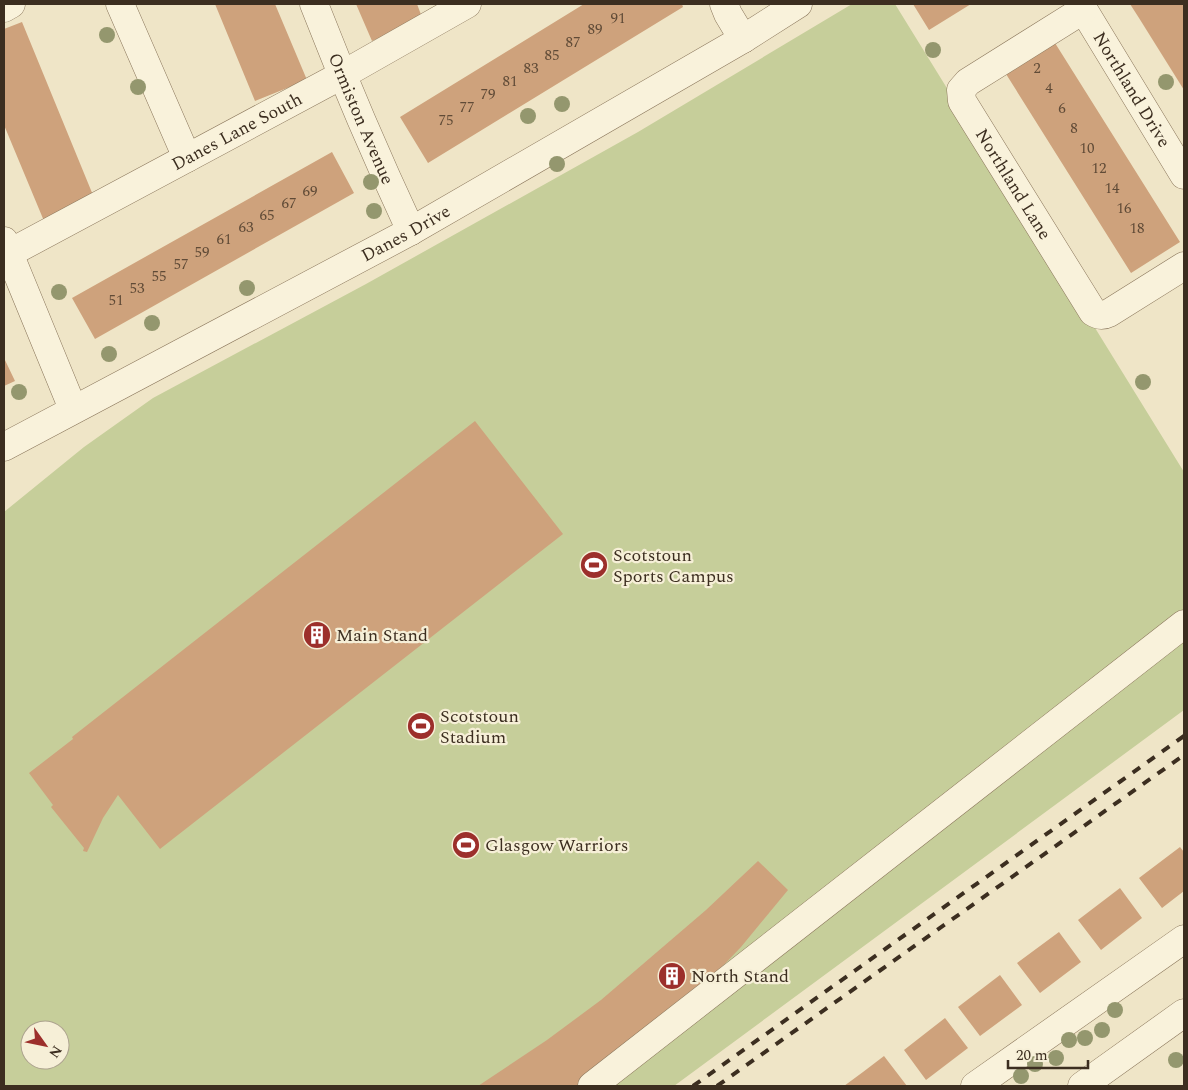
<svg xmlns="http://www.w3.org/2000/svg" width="1188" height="1090" viewBox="0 0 1188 1090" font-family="Spectral,serif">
	<rect width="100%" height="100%" fill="#efe5c7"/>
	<path fill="#c6ce9a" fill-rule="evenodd" d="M852 4H895L1184 472V710L674 1086H4V512L84 447 153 398 366 284 638 132ZM30 1030H60V1060H30Z"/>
	<path fill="#cea27c" d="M215 4H275L307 80 255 101Z
		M356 4H417L423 20 372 41Z
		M584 4H682L683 7 428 163 400 117Z
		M913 4H971L929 30Z
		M1130 4H1184V90L1139 18Z
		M22 22 95 200 44 221 4 125V29Z
		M1055 43 1180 242 1131 273 1006 74Z
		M332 152 354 193 95 339 72 298Z
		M4 358 15 381 4 386Z
		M475 421 563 534 160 849 118 795 103 818 87 852 83 851 84 848 51 807 53 805 29 773 73 739 72 737Z
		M1180 847 1184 852V891L1162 908 1139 878Z
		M758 861 788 890 741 947 716 973 608 1065 576 1086H478L547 1040 601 1000 706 910Z
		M1120 888 1142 918 1101 950 1078 920Z
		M1059 932 1081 962 1040 993 1017 963Z
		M1000 975 1022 1005 980 1036 958 1007Z
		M945 1018 968 1048 926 1080 904 1050Z
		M884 1056 907 1086H844L863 1072Z"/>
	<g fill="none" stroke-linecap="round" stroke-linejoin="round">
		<defs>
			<g id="minor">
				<path d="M120 4 187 158"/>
				<path id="s1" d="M314 4C344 81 376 156 411 231"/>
				<path d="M724 4 728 14 743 39"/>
				<path id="s2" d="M1080 4 1184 175"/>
				<path d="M4 8 11 4"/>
				<path id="s3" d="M1083 10 968 82 961 90 962 101 1093 312C1099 316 1103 316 1109 313L1184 266"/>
				<path d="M4 241 73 409"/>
				<path id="s4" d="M4 256 342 75 467 4"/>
				<path id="s5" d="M4 447 411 231 743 39 798 4"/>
				<path d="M592 1086 1184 624"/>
				<path d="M975 1086 1184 939"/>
				<path d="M1082 1086 1184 1013"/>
			</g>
		</defs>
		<use href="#minor" stroke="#8b775c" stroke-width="29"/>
		<use href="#minor" stroke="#f9f2db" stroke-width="28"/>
		<path stroke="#3c2e20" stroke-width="4" stroke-dasharray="9 9" stroke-linecap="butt" d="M693 1086 1184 736
			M717 1086 1184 755"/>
	</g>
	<g fill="#94976e">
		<circle cx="107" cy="35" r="8"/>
		<circle cx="933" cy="50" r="8"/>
		<circle cx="1166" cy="82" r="8"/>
		<circle cx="138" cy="87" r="8"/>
		<circle cx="562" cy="104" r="8"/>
		<circle cx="528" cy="116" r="8"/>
		<circle cx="557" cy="164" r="8"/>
		<circle cx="371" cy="182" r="8"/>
		<circle cx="374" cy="211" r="8"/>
		<circle cx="247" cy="288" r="8"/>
		<circle cx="59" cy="292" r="8"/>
		<circle cx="152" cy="323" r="8"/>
		<circle cx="109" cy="354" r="8"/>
		<circle cx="1143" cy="382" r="8"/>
		<circle cx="19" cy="392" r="8"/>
		<circle cx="1115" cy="1010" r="8"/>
		<circle cx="1102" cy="1030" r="8"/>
		<circle cx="1085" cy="1038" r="8"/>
		<circle cx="1069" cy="1040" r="8"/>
		<circle cx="1056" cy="1058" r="8"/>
		<circle cx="1176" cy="1060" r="8"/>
		<circle cx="1035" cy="1064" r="8"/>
		<circle cx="1021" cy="1076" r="8"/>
	</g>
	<defs>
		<symbol id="stadium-disc" viewBox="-11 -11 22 22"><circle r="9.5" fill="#9c2f2b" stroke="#f6efd7"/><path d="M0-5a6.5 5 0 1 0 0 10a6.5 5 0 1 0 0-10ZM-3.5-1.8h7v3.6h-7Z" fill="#fff"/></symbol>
		<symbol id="building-disc" viewBox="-11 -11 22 22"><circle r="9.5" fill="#9c2f2b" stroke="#f6efd7"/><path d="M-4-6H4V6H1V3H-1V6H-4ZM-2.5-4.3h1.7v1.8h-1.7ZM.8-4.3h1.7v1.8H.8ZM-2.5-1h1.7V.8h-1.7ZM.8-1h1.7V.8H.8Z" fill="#fff"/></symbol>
	</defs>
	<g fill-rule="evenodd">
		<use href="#stadium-disc" x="578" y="549" width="32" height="32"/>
		<use href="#building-disc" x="301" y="619" width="32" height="32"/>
		<use href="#stadium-disc" x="405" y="710" width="32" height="32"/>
		<use href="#stadium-disc" x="450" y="829" width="32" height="32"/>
		<use href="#building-disc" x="656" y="960" width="32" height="32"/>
	</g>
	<g text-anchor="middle" stroke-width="4.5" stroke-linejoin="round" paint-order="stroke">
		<g font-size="15" fill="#604b37">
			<text x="618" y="23">91</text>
			<text x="595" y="34">89</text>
			<text x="573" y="47">87</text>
			<text x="552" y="60">85</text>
			<text x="531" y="73">83</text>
			<text x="1037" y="73">2</text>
			<text x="510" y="86">81</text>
			<text x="1049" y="93">4</text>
			<text x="488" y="99">79</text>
			<text x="467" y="112">77</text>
			<text x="1062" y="113">6</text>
			<text x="446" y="125">75</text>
			<text x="1074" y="133">8</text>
			<text x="1087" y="153">10</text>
			<text x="1099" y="173">12</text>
			<text x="1112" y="193">14</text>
			<text x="310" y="196">69</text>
			<text x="289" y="208">67</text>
			<text x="1124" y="213">16</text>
			<text x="267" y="220">65</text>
			<text x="246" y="232">63</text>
			<text x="1137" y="233">18</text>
			<text x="224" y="244">61</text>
			<text x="202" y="257">59</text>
			<text x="181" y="269">57</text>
			<text x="159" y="281">55</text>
			<text x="137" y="293">53</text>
			<text x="116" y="305">51</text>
		</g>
		<g font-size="18" fill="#3c2e20" stroke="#f6efd7">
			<text dy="6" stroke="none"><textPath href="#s2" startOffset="100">Northland Drive</textPath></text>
			<text dy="6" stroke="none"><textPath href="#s1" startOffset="124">Ormiston Avenue</textPath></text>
			<text dy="6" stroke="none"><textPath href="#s4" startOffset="264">Danes Lane South</textPath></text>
			<text dy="6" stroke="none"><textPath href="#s3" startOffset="255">Northland Lane</textPath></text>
			<text dy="6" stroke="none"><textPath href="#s5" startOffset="455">Danes Drive</textPath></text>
		</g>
		<g font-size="18" fill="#3c2e20" stroke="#f6efd7" text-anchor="start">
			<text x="613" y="561">Scotstoun<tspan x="613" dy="21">Sports Campus</tspan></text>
			<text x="336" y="641">Main Stand</text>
			<text x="440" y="722">Scotstoun<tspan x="440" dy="21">Stadium</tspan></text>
			<text x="485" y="851">Glasgow Warriors</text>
			<text x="691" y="982">North Stand</text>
		</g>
	</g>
	<rect width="1188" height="1090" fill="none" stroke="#3c2e20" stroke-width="10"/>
	<g transform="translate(45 1045) rotate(123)"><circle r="24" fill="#f6efd7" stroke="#aca28e"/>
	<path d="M0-4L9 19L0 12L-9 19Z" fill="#9c2f2b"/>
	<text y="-8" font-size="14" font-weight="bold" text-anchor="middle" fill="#3c2e20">N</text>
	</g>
	<path d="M1008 1060v8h80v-8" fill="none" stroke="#3c2e20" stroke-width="2.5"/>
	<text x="1016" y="1060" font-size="15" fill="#3c2e20" stroke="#f6efd7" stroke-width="4" paint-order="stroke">20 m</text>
</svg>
